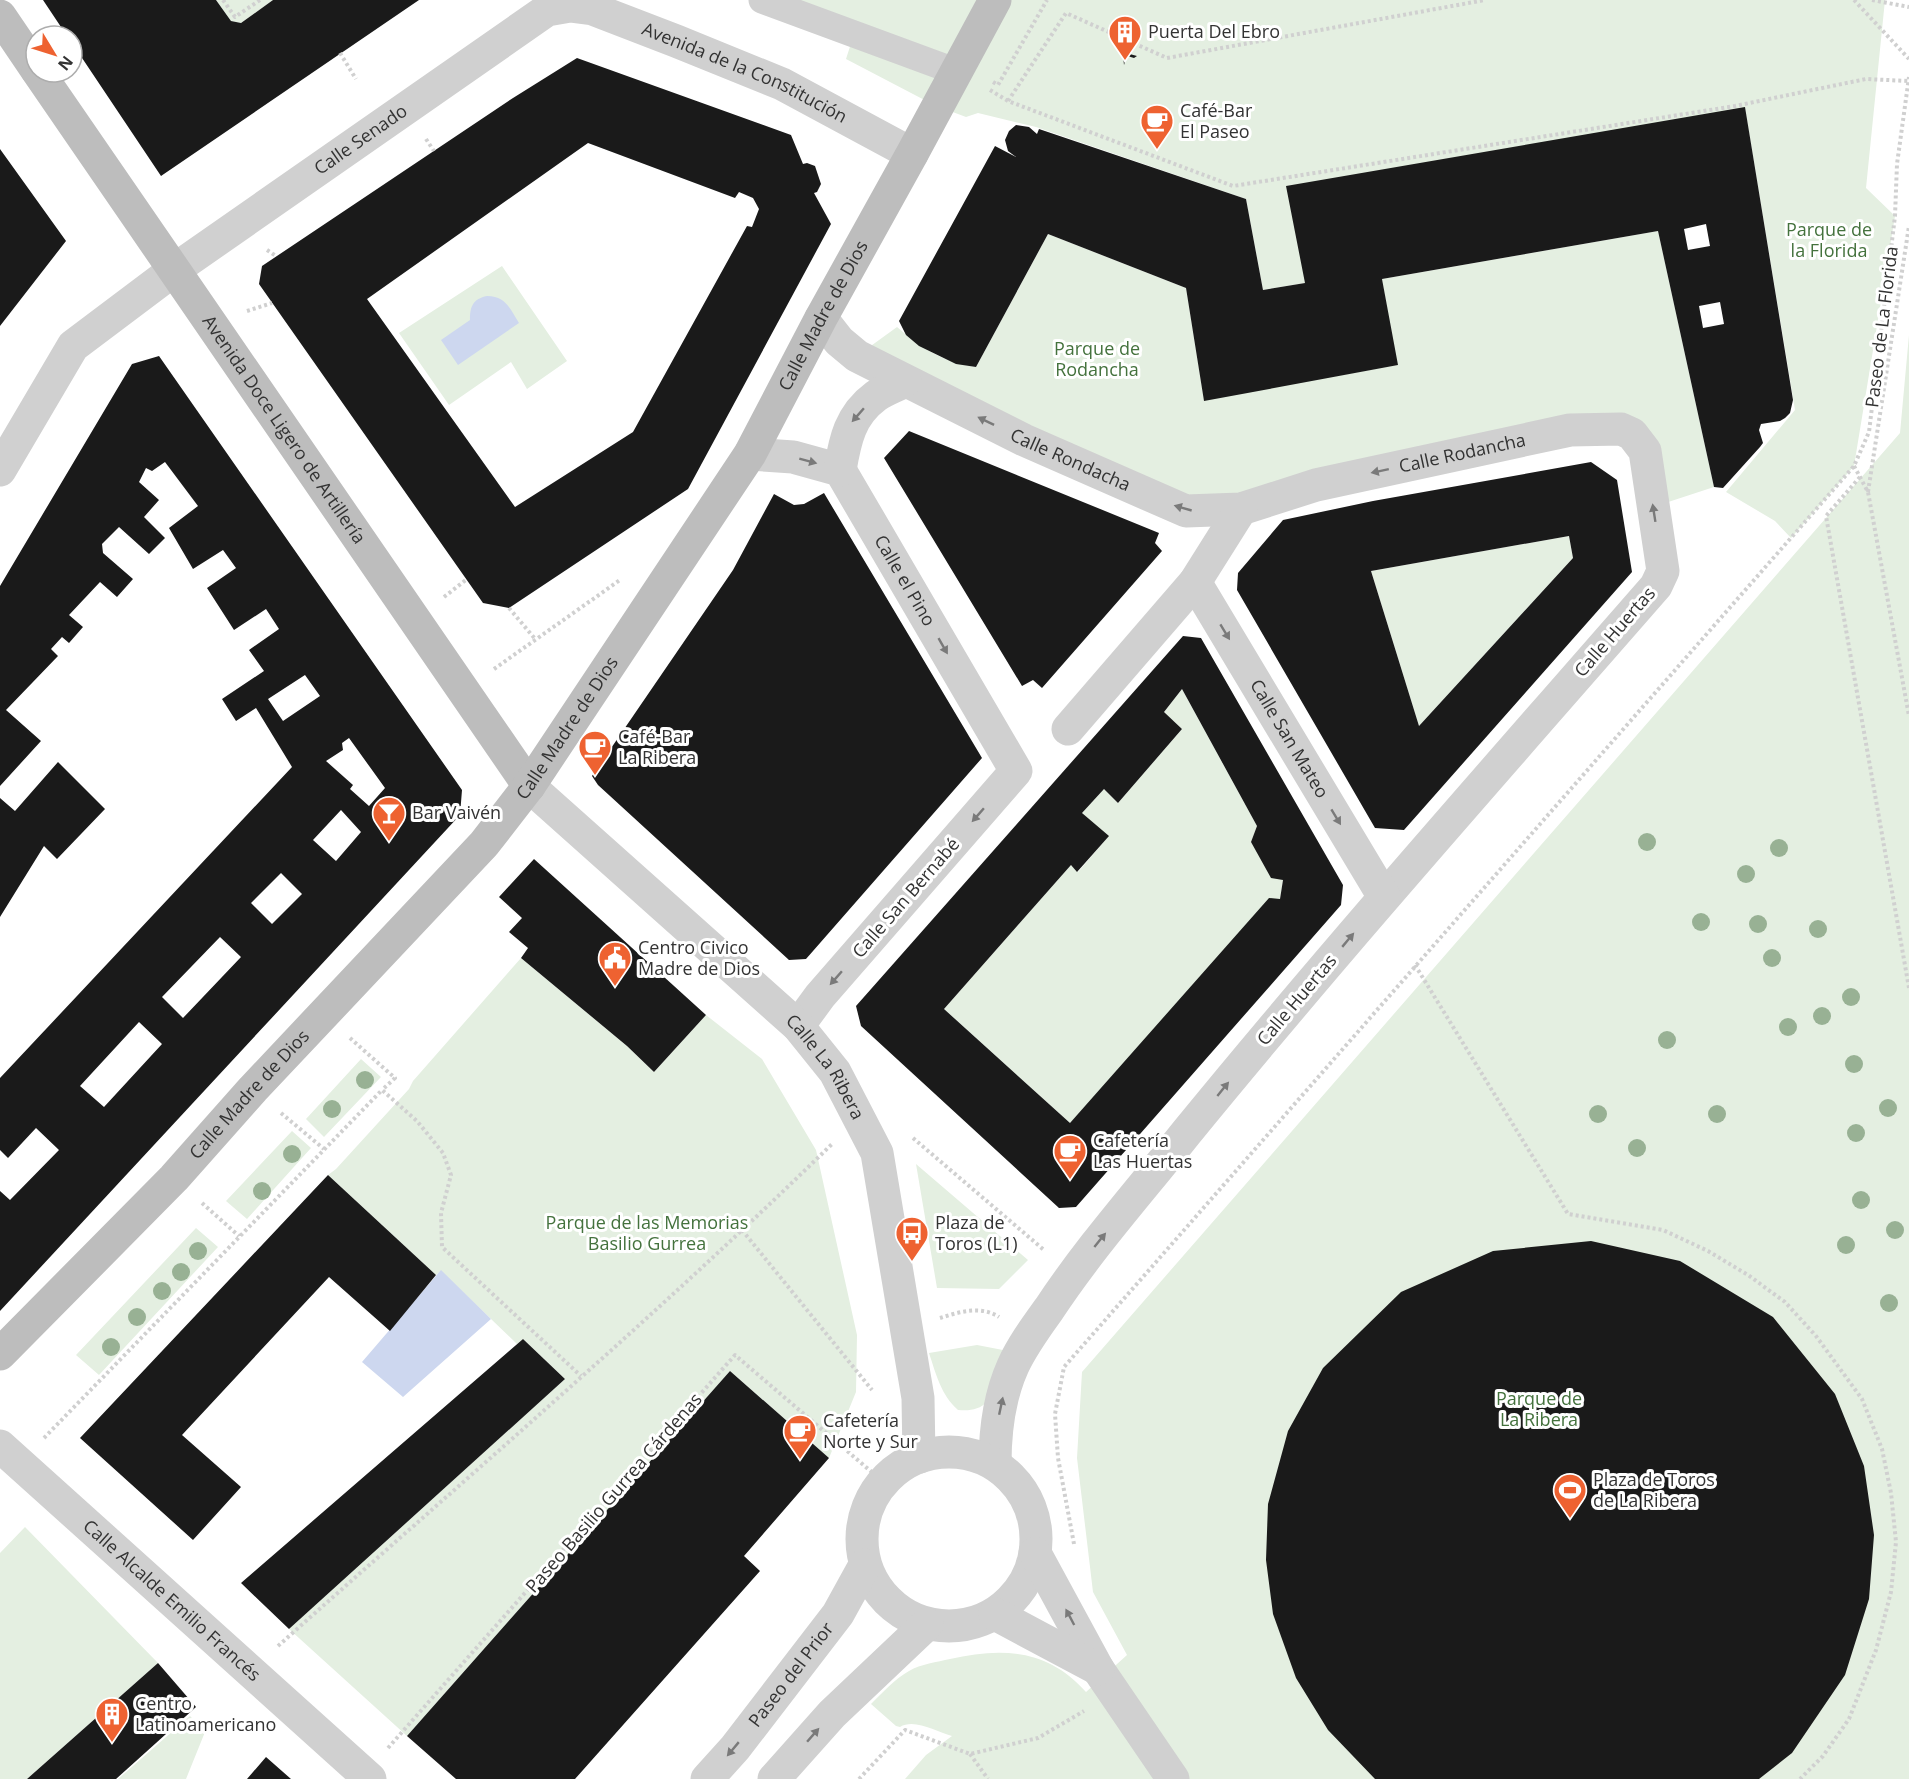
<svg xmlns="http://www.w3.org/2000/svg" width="1909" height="1779" viewBox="0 0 1909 1779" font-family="'Open Sans',sans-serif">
	<rect width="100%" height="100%" fill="#fff"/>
	<path fill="#e4efe1" d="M216 0H273L241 23 231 21Z
		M755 0H1885L1866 188 1895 216 1854 466 1791 538 1775 521 1726 492 1795 410 1745 108 1305 283 1263 290 1246 199 1036 127 978 113 966 117 934 105 846 59 854 34Z
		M1658 231 1714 487 1653 507 1632 434 1186 511 857 356 897 327C921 348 943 362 976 367L1048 234 1186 288 1204 400 1397 365 1382 279Z
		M502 266 567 361 527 389 511 362 449 405 399 333Z
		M1909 335V1779H905L926 1755 952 1736C936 1732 915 1718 900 1727L896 1726 871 1704C883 1692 895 1679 909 1671 921 1664 937 1662 950 1659 1002 1647 1048 1649 1086 1692L1127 1655 1093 1592 1077 1458 1082 1372 1900 433Z
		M1569 536 1573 558 1419 726 1371 571Z
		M1182 689 1257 826 1251 842 1283 880 1280 899 1070 1123 944 1009 1071 865 1078 872 1108 837 1082 813 1104 789 1118 803 1182 729 1164 712Z
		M521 958 627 1046 654 1072 706 1015 762 1059 816 1150 857 1335 856 1392 829 1458 730 1371 407 1736 289 1629 565 1379 523 1339 517 1344 441 1271 436 1275 328 1175 336 1169 409 1089 413 1081Z
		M361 1059 381 1077 324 1137 306 1119Z
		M292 1131 311 1148 247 1219 226 1201Z
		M916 1164 1028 1260 999 1289 937 1288Z
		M196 1228 218 1247 99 1375 76 1355Z
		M977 1345 1008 1351 988 1401C979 1410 970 1411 958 1410 941 1395 936 1374 929 1353Z
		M25 1527 158 1663 27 1779H0V1553Z
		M190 1716 205 1732 186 1779H118Z"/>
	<path fill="#cdd7ef" d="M487 296C506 296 510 309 519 323L458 365 441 340 470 320C470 306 473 299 487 296Z
		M441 1270 491 1319 403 1397 362 1362Z"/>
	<path fill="#1a1a1a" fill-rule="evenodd" d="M43 0H216L231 21 241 23 273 0H419L161 176 72 43V36H67Z
		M1116 45 1126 53 1137 56 1134 58 1124 55 1126 58 1124 65 1123 55 1120 54Z
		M577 58 791 135 803 164 807 163 815 166 821 184 817 192 814 193 831 224 688 489 509 608 483 603 259 284 262 266 513 98ZM588 143 735 198 739 192 753 198 759 209 752 227 747 226 633 432 515 507 367 299Z
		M1745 107 1793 400 1790 413 1785 418 1780 421 1761 424 1759 430 1763 443 1760 447 1723 488 1714 487 1658 231 1382 279 1398 365 1204 401 1186 288 1048 234 976 367 956 364 919 346 906 335 899 321 995 146 1016 157 1008 151 1005 140 1009 131 1016 125 1029 127 1037 134 1039 129 1246 199 1263 290 1305 283 1286 186ZM1706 224 1710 246 1688 250 1684 229ZM1720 302 1724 324 1703 328 1699 306Z
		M0 149 66 241 0 326Z
		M159 356 462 790 460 815 0 1311V1191L10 1200 59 1150 36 1128 8 1158 0 1150V1078L292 767 256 708 236 721 222 699 264 671 249 650 279 629 266 609 234 630 207 588 236 568 223 550 193 569 169 528 198 506 165 462 152 471 146 468 139 482 159 500 144 517 165 538 149 554 119 527 102 544 103 553 133 579 117 597 100 582 69 615 83 627 69 643 62 637 51 649 58 656 6 710 41 741 0 786V586L132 364ZM305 675 320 696 283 721 268 699ZM349 738 385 788 369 806 350 789 353 785 326 761 343 750 342 743ZM341 810 361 832 336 861 313 840ZM281 873 302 894 272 924 251 903ZM220 937 241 957 183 1018 162 997ZM139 1022 162 1044 104 1107 80 1086Z
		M909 431 1159 533 1155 543 1162 551 1042 688 1033 680 1022 686 884 458Z
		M1591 462 1617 480 1632 572 1404 830 1375 828 1237 590 1238 573 1283 520 1373 501ZM1569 536 1573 558 1419 726 1371 571Z
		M824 493 982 758 806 959 789 960 598 785 592 776 733 570 774 494 794 505 804 504Z
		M1183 636 1201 638 1343 885 1341 905 1076 1207 1059 1208 861 1026 856 1006ZM1182 689 1257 826 1251 842 1271 878 1283 880 1280 899 1269 898 1070 1123 944 1009 1071 865 1077 872 1109 836 1082 813 1104 789 1118 803 1182 729 1164 712Z
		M58 762 105 809 57 859 44 846 0 917V798L15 811Z
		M534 859 706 1015 654 1072 627 1046 521 958 528 948 509 932 522 918 499 897Z
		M328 1175 436 1275 390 1331 329 1277 182 1435 241 1487 193 1540 80 1438Z
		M1591 1241 1680 1261 1773 1317 1835 1394 1864 1466 1874 1535 1869 1599 1845 1675 1792 1753 1759 1779H1375L1328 1730 1296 1678 1273 1614 1266 1560 1268 1504 1288 1431 1323 1368 1401 1292 1493 1251Z
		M523 1339 565 1379 289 1629 241 1583Z
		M730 1371 829 1458 744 1556 760 1571 575 1779H456L407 1736Z
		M158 1663 196 1707 116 1779H27Z
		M266 1757 291 1779H247Z"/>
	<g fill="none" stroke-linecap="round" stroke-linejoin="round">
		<path stroke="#d0d0d0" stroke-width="4" stroke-dasharray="3 3" stroke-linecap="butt" d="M223 0 235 17 260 0
			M1854 0 1909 59
			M1872 0 1909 7
			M340 53 356 79
			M993 82 998 85 1047 0
			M990 90 1008 101 1233 186 1735 106 1866 79 1908 81
			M1008 101 1066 13 1167 58 1485 0
			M426 139 434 151
			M267 250 276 256
			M247 311 272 303
			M1854 466 1868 492 1909 716
			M1860 477 1826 516 1909 988
			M1868 492 1909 226
			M444 597 467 579
			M509 608 536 640
			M494 669 620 580
			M1415 965 1568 1214 1663 1230 1708 1251 1748 1275 1785 1302 1816 1336 1862 1399 1882 1449 1891 1493 1896 1542 1891 1592 1876 1650 1849 1719 1823 1756 1800 1779
			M350 1038 395 1078 382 1090
			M281 1113 324 1149
			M913 1138 1044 1250
			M202 1203 239 1236
			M742 1230 872 1390
			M940 1318C959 1312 981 1305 999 1317
			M44 1438 382 1090 417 1121 443 1153 451 1175 441 1213 442 1247 581 1376
			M1074 1544 1058 1458 1055 1414 1064 1367 1854 466 1869 432 1895 216 1897 164 1909 77
			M278 1646C464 1480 654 1318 832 1144
			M388 1748 735 1355 881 1480
			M970 1754 988 1779
			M859 1779 905 1730 970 1754 1038 1738 1084 1711"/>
		<path stroke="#d0d0d0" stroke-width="27" d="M762 0 957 72"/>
		<g stroke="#d0d0d0" stroke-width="33">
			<path id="s1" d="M821 318 839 341 857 356 1024 440 1186 511 1241 509 1316 485 1570 430 1621 429 1632 434 1645 451 1663 571 1656 586C1498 767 1338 947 1186 1133 1140 1191 1090 1247 1049 1309 1036 1327 1022 1346 1013 1366 999 1397 995 1431 995 1464"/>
			<path id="s2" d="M750 454 793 457 840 470 1016 771 820 996 798 1026"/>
			<path id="s3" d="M0 470 73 346 174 270 547 10 570 6 593 9 676 41 782 84 912 154"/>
			<path d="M840 470C845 440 850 415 876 396 884 390 896 386 905 381"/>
			<path id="s4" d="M1195 582 1384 897"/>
			<path d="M1068 729 1195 582 1241 509"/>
			<path id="s5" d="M529 786 798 1026 835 1072 877 1153 918 1398 919 1457"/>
			<path id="s6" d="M0 1446 370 1779"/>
			<circle cx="949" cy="1539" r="87"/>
			<path d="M1035 1553 1098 1669 1173 1779"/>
			<path d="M995 1614 1098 1669"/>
			<path id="s7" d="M707 1779 735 1748 838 1614 865 1565"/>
			<path d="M774 1779 832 1714 927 1624"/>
		</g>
		<g stroke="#bdbdbd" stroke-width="33">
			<path d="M0 16 36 69"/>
			<path id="s8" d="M38 72 529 786"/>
			<path id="s9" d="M0 1354 174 1178 253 1089 484 844 529 786 750 454 821 318 912 154 995 0"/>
		</g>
	</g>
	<g fill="#98b194">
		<circle cx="1647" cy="842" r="9"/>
		<circle cx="1779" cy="848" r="9"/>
		<circle cx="1746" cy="874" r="9"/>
		<circle cx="1701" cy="922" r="9"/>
		<circle cx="1758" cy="924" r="9"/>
		<circle cx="1818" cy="929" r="9"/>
		<circle cx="1772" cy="958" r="9"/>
		<circle cx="1851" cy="997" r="9"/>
		<circle cx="1822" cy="1016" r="9"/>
		<circle cx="1788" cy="1027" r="9"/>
		<circle cx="1667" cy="1040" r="9"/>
		<circle cx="1854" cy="1064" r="9"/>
		<circle cx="365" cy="1080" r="9"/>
		<circle cx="1888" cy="1108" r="9"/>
		<circle cx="332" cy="1109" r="9"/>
		<circle cx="1598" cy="1114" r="9"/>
		<circle cx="1717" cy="1114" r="9"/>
		<circle cx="1856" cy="1133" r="9"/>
		<circle cx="1637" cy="1148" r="9"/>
		<circle cx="292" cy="1154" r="9"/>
		<circle cx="262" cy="1191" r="9"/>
		<circle cx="1861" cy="1200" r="9"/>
		<circle cx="1895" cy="1230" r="9"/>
		<circle cx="1846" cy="1245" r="9"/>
		<circle cx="198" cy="1251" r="9"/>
		<circle cx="181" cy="1272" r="9"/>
		<circle cx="162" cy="1291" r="9"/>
		<circle cx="1889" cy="1303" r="9"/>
		<circle cx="137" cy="1317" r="9"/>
		<circle cx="111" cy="1347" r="9"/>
	</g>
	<defs><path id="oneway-solid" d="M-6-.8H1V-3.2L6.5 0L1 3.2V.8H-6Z" transform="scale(1.5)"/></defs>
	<g fill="#7a7a7a">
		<use href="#oneway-solid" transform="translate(858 415) rotate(131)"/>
		<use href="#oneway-solid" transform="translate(986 421) rotate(-154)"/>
		<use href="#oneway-solid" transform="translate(808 461) rotate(15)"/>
		<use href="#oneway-solid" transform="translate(1380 471) rotate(168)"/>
		<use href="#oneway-solid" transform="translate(1183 508) rotate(-164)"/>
		<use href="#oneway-solid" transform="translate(1654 513) rotate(-99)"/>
		<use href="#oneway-solid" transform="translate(1225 632) rotate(59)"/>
		<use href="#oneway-solid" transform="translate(943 646) rotate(60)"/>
		<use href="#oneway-solid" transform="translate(978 815) rotate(131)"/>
		<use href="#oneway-solid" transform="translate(1336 817) rotate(59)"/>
		<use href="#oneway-solid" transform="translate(1348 940) rotate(-50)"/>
		<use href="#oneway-solid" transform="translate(836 978) rotate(131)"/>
		<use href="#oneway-solid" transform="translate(1223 1089) rotate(-51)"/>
		<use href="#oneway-solid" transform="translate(1100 1240) rotate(-51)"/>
		<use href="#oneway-solid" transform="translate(1001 1406) rotate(-78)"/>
		<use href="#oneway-solid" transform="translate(1070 1617) rotate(-118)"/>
		<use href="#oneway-solid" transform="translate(813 1735) rotate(-49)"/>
		<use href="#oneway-solid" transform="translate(733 1749) rotate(130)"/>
	</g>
	<defs>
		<symbol id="building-pin" viewBox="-11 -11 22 30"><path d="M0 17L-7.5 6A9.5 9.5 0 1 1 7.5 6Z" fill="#ee6231" stroke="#fff"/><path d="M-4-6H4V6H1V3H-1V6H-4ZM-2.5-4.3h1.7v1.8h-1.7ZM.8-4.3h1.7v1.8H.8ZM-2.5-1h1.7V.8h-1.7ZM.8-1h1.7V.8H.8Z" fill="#fff"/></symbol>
		<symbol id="cafe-pin" viewBox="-11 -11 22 30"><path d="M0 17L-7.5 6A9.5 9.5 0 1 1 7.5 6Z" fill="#ee6231" stroke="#fff"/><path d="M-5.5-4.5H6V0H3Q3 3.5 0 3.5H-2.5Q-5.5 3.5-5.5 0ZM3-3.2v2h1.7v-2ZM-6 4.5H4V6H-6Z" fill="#fff"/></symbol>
		<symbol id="bar-pin" viewBox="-11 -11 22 30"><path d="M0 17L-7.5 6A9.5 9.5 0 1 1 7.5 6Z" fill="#ee6231" stroke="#fff"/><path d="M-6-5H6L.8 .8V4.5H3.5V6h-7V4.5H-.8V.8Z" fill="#fff"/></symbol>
		<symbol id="civic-pin" viewBox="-11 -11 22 30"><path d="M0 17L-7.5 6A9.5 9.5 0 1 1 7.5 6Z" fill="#ee6231" stroke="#fff"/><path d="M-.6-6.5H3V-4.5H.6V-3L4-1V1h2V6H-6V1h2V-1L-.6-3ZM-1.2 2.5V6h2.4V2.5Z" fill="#fff"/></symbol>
		<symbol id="bus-pin" viewBox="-11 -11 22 30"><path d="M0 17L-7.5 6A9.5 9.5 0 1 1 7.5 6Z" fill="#ee6231" stroke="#fff"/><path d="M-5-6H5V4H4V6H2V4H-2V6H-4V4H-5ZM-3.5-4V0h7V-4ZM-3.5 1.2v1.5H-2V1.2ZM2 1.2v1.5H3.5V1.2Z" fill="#fff"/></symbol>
		<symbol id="stadium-pin" viewBox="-11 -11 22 30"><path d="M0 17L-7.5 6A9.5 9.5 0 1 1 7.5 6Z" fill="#ee6231" stroke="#fff"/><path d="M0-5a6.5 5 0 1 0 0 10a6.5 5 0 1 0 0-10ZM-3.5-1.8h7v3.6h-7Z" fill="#fff"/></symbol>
	</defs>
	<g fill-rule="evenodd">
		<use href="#building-pin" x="1106" y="13" width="38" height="52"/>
		<use href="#cafe-pin" x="1138" y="102" width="38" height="52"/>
		<use href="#cafe-pin" x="576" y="728" width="38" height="52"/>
		<use href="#bar-pin" x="370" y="794" width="38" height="52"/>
		<use href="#civic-pin" x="596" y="939" width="38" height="52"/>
		<use href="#cafe-pin" x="1051" y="1132" width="38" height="52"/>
		<use href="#bus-pin" x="893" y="1214" width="38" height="52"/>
		<use href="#cafe-pin" x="781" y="1412" width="38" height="52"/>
		<use href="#stadium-pin" x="1551" y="1471" width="38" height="52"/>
		<use href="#building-pin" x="93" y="1695" width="38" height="52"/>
	</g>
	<g text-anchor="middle" stroke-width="6" stroke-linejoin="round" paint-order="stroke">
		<g font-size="18" fill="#333" stroke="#fff" text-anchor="start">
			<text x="1148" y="38">Puerta Del Ebro</text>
			<text x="1180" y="117">Café-Bar<tspan x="1180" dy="21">El Paseo</tspan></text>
			<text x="618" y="743">Café-Bar<tspan x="618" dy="21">La Ribera</tspan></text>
			<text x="412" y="819">Bar Vaivén</text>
			<text x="638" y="954">Centro Civico<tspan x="638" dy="21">Madre de Dios</tspan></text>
			<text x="1093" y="1147">Cafetería<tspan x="1093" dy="21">Las Huertas</tspan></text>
			<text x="935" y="1229">Plaza de<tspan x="935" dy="21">Toros (L1)</tspan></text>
			<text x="823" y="1427">Cafetería<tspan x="823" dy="21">Norte y Sur</tspan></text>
			<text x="1593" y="1486">Plaza de Toros<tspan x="1593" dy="21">de La Ribera</tspan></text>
			<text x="135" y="1710">Centro<tspan x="135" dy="21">Latinoamericano</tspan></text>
		</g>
		<g font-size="18" fill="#333" stroke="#fff">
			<text dy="6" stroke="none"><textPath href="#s3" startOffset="936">Avenida de la Constitución</textPath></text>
			<text dy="6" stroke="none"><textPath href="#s3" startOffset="498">Calle Senado</textPath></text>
			<text dy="6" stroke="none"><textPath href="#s9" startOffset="1332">Calle Madre de Dios</textPath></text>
			<text transform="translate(1882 327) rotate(-83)" y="6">Paseo de La Florida</text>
			<text dy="6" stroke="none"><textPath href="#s8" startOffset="434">Avenida Doce Ligero de Artillería</textPath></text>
			<text dy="6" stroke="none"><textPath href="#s1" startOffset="700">Calle Rodancha</textPath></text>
			<text dy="6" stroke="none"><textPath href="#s1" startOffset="290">Calle Rondacha</textPath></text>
			<text dy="6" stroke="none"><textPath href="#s2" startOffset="220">Calle el Pino</textPath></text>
			<text transform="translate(1615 632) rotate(-49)" y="6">Calle Huertas</text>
			<text dy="6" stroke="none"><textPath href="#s9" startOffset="846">Calle Madre de Dios</textPath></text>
			<text dy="6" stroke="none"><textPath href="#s4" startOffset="183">Calle San Mateo</textPath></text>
			<text transform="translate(906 898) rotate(-49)" y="6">Calle San Bernabé</text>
			<text transform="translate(1297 1000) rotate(-50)" y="6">Calle Huertas</text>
			<text dy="6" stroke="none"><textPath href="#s5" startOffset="410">Calle La Ribera</textPath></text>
			<text dy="6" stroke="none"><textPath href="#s9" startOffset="360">Calle Madre de Dios</textPath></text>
			<text transform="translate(614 1493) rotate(-49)" y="6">Paseo Basilio Gurrea Cárdenas</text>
			<text dy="6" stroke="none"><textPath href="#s6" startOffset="231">Calle Alcalde Emilio Francés</textPath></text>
			<text dy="6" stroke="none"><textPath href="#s7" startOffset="134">Paseo del Prior</textPath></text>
		</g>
		<g font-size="18" fill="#44723d" stroke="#fff">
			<text x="1829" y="236">Parque de<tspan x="1829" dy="21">la Florida</tspan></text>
			<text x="1097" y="355">Parque de<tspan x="1097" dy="21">Rodancha</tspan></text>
			<text x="647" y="1229">Parque de las Memorias<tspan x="647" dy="21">Basilio Gurrea</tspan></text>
			<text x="1539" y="1405">Parque de<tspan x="1539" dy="21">La Ribera</tspan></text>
		</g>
	</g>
	<g transform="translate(54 54) rotate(128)"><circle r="28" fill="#ffffff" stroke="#adadad" stroke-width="1.5"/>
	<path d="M0-4.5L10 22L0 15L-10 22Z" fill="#ee6231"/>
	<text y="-9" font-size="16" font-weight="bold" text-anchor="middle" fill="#333333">N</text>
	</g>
</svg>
